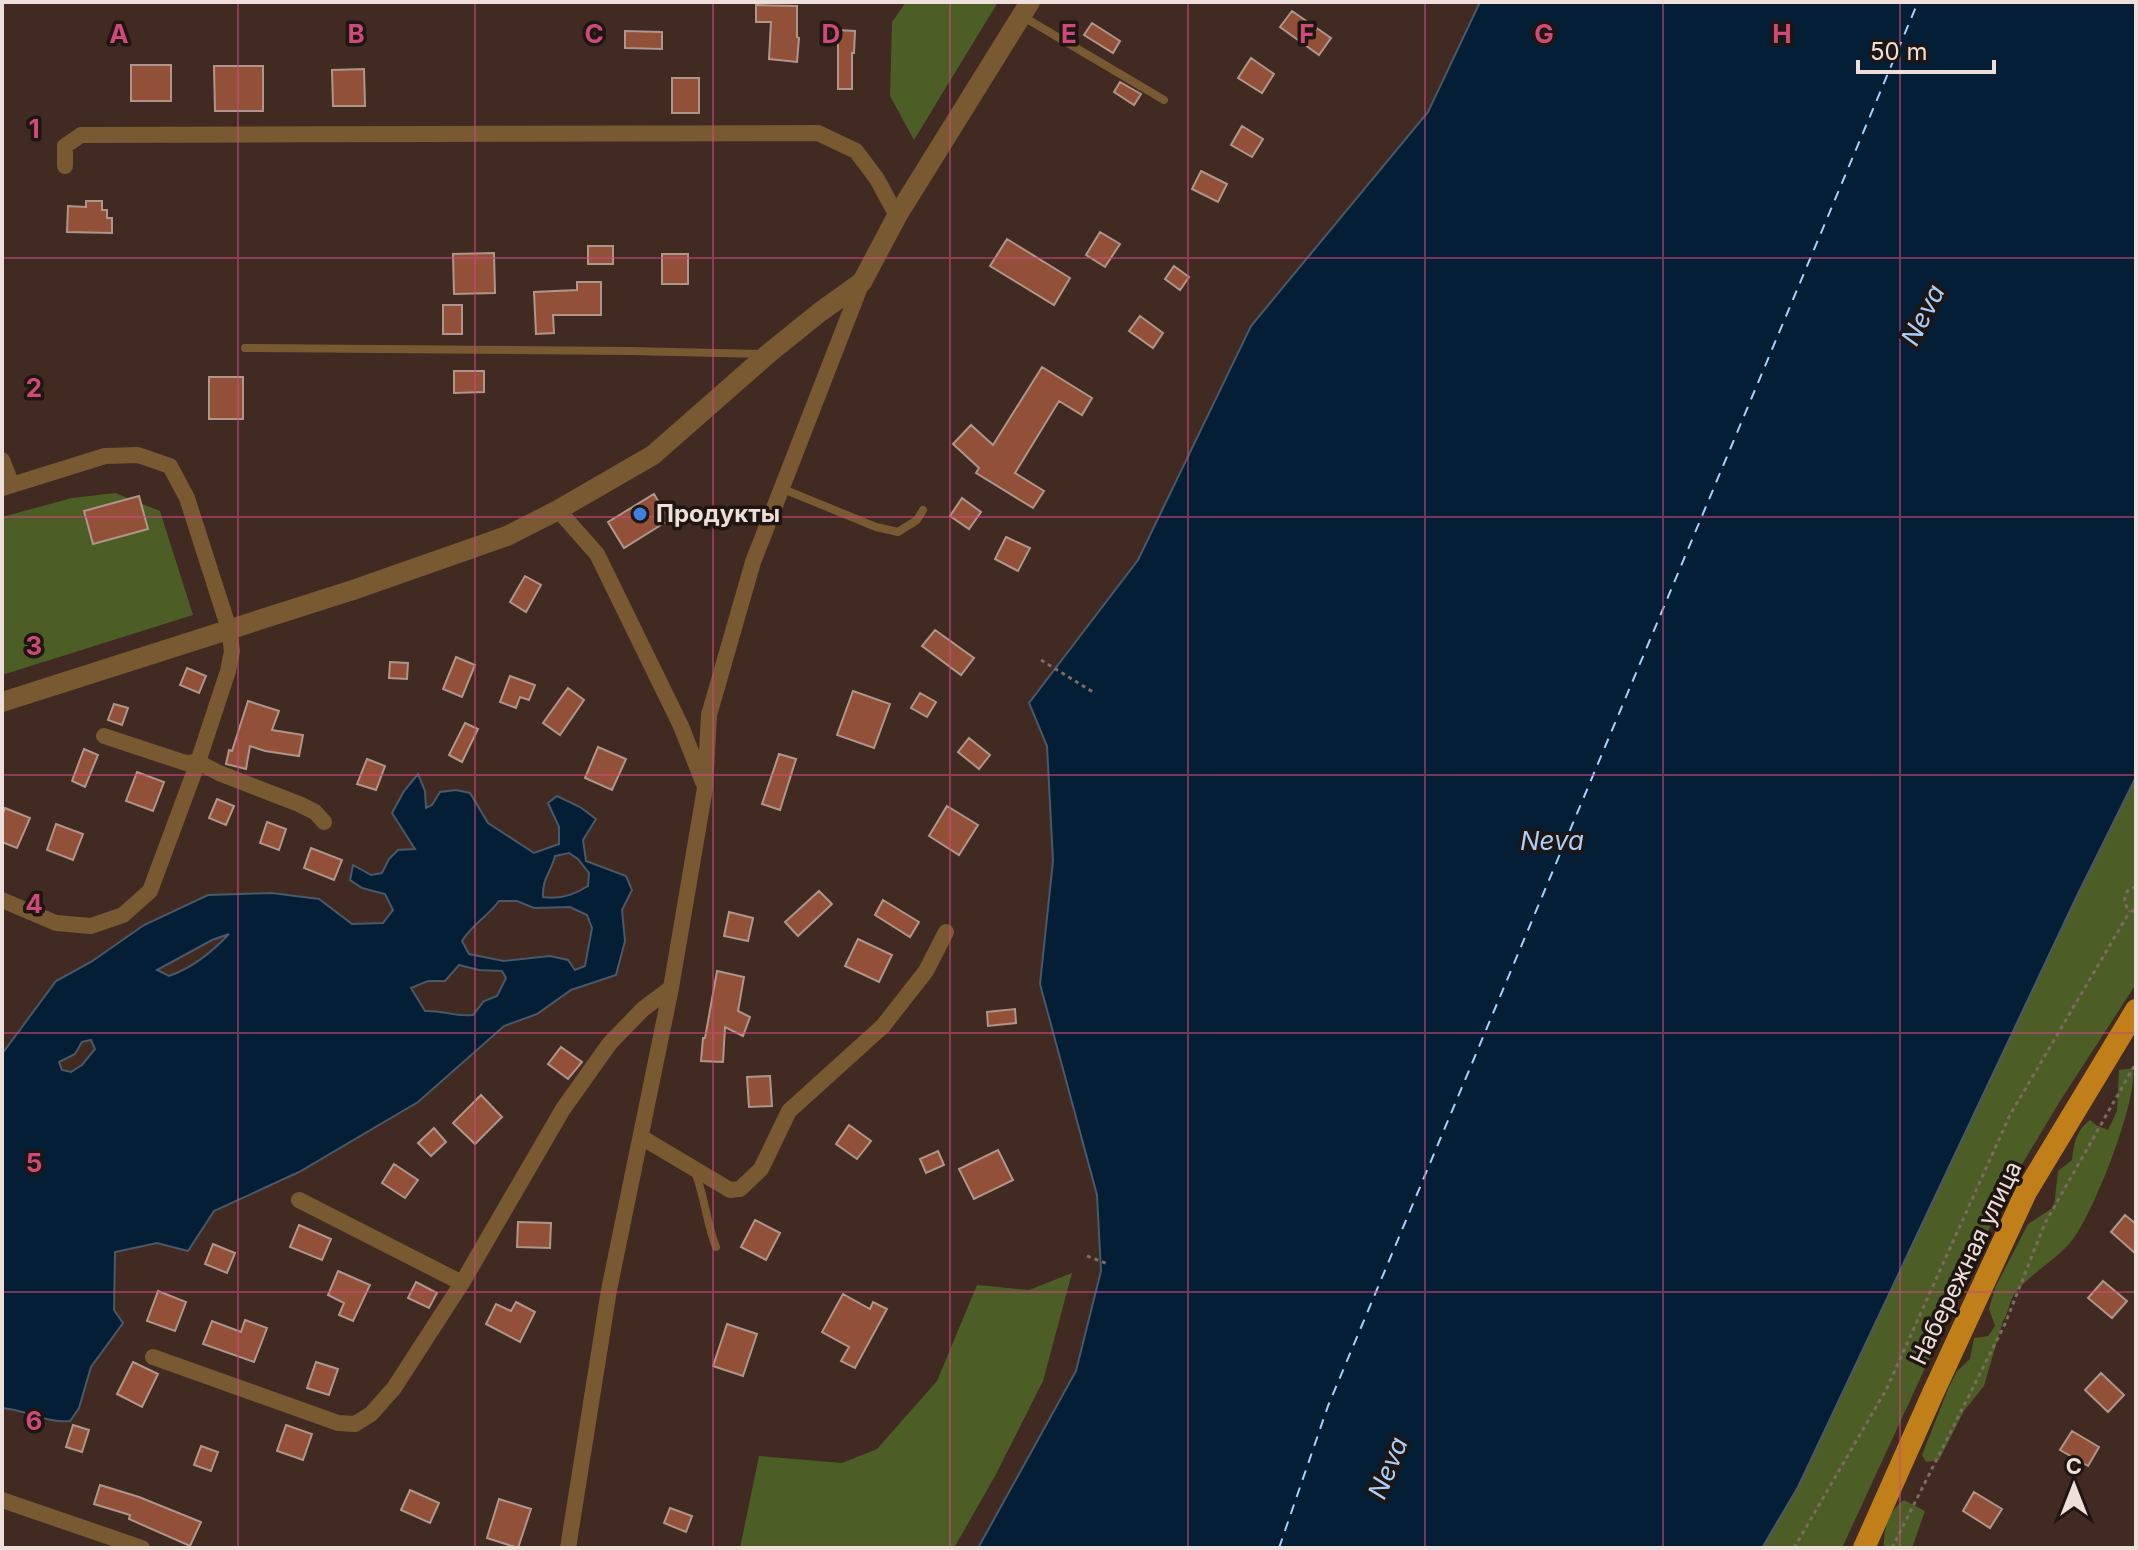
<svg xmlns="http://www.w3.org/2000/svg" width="2138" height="1550" viewBox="0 0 2138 1550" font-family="Inter,sans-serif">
	<rect width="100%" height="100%" fill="#402a22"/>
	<path fill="#4c5e26" d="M906 2H998L914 140 890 96 892 22Z
		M115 493 160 511 193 615 2 675V517L72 498Z
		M2136 777V984L2060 1101 2009 1186 1842 1548H1762L1798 1487 2075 900Z
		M2133 1068C2138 1100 2093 1216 2070 1243 2053 1262 2030 1274 2015 1293 2009 1301 2009 1312 2003 1321L1984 1386 1964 1411 1939 1460 1926 1462 1922 1455 1949 1387 1957 1371 1970 1359 1974 1338 1988 1336 1995 1326 1989 1309 1995 1288 2028 1224 2054 1207 2058 1171 2072 1160C2074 1143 2076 1131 2090 1120L2096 1125 2108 1130 2117 1111 2119 1070Z
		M1072 1273 1043 1381 995 1476 954 1548H740L759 1456 842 1463 877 1449 937 1381 977 1285 1029 1290Z
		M1904 1500 1925 1511 1912 1548H1884C1883 1530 1888 1511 1904 1500Z"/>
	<path fill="#041e36" stroke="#4a5867" stroke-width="2" fill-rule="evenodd" d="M1480 2H2136V777L2075 900 1798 1487 1762 1548H978L1076 1371 1101 1271 1097 1195 1040 984 1053 861 1047 746 1029 703 1138 560 1251 326 1428 112Z
		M418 774 425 791 426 808 432 805 440 792 456 790 470 793 488 823 534 853 559 844V827L548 803 557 796 580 807 596 819 583 840 586 861 626 876 632 890 622 910 625 941 616 975 571 990 537 1014 504 1026 418 1102 299 1172 214 1211 188 1251 157 1243 115 1252 114 1310 123 1323 91 1367 79 1408 70 1421C46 1423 26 1410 2 1408V1054L56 981 91 962 144 925 208 895 272 893 319 899 352 924 383 923 393 910 385 894 362 888 350 880 353 865 371 875 382 873 389 859 398 850 415 849 392 813 404 791ZM569 853 578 859 589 873 588 886C574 895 560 900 543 897 542 878 551 873 555 856ZM499 901H517L534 908 570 907 587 915 592 928 585 966 575 970 568 960 550 956 504 961 469 954 462 941C472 925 488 916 499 901ZM229 934C213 951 192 968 169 976L157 970 212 940ZM459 965 479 970 502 971 506 978 497 996 484 1001 473 1015C454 1017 443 1010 425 1011L411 988 428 981H445ZM91 1040 95 1049 82 1065 71 1072 62 1070 59 1062 75 1054 82 1042Z"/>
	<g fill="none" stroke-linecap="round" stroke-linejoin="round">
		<path stroke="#a7d0fb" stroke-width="2" stroke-dasharray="10 8" stroke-linecap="butt" d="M1279 1548 1328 1406 1918 2"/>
	</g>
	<path fill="#915037" stroke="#b0958b" stroke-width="2" d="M756 5 797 6V37L799 38 797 62 769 59 771 22H756Z
		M1292 11 1331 38 1319 55 1280 27Z
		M1092 23 1120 41 1113 53 1084 35Z
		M838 30 855 31 854 53H852V89H838Z
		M625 31 662 32V49L625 48Z
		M1251 58 1274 74 1262 93 1238 78Z
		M131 65H171V101H131Z
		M214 66H263V111H215Z
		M364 69 365 106H333L332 70Z
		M672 78H699V113H672Z
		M1120 82 1141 94 1134 105 1114 92Z
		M1242 126 1263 139 1252 157 1231 145Z
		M1201 171 1227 184 1218 202 1192 189Z
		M86 201H102V210H107V218H112V233L67 232 68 206 86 207Z
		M1100 232 1120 244 1105 267 1086 255Z
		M1007 239 1070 278 1054 305 990 266Z
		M588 246H613V264H588Z
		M494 253 495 293 454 294 453 254Z
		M662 254H688V284H662Z
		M1174 266 1189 277 1180 290 1165 279Z
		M577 282H601V315H553L554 333 536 334 534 292 577 290Z
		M443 305H462V334H443Z
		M1140 316 1163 333 1153 348 1129 331Z
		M1042 367 1092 398 1082 415 1059 401 1015 473 1044 491 1033 508 976 473 979 468 953 444 971 425 993 445Z
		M454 371H484V392L454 393Z
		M209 377H243V419H209Z
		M654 494 669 520 624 548 608 522Z
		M139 496 148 529 93 544 84 511Z
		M962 498 981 512 969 529 950 516Z
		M1006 537 1030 548 1018 571 995 559Z
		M525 576 541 585 526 612 510 602Z
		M935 630 974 658 961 675 922 646Z
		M456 657 475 665 462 697 443 689Z
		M390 662 408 663 407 679 389 678Z
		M187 668 206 676 199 693 180 685Z
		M510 676 535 685 529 700 520 697 516 708 500 702Z
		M568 688 584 700 560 735 543 723Z
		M853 691 890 704 874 748 837 735Z
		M920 693 936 702 927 717 911 708Z
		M248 701 279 711 272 730 303 735 299 756 265 751 250 746 246 769 226 764 229 750 232 751Z
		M114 704 128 708 122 725 108 720Z
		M465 723 478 729 462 762 449 755Z
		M969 738 990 755 979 769 958 752Z
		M598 747 626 759 612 790 585 778Z
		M84 749 98 755 85 787 72 781Z
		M779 754 796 759 780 810 762 804Z
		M367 759 385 766 376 790 357 784Z
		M137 772 164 782 153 811 126 801Z
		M217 799 234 806 226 825 209 818Z
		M947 806 978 825 959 855 929 836Z
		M5 808 30 818 17 848 2 842V816Z
		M267 822 286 829 279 850 260 843Z
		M56 824 83 834 73 860 47 850Z
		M311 848 342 860 334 880 304 868Z
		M819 891 832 904 798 936 785 922Z
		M883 900 919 922 910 937 875 915Z
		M729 912 753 918 748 941 724 936Z
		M858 939 892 955 879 982 845 966Z
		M717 971 744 977 738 1011 750 1017 743 1036 725 1027 723 1062 701 1061 703 1038H705Z
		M1015 1009 1016 1023 988 1026 987 1012Z
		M561 1047 582 1062 568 1079 548 1064Z
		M770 1076 772 1106 749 1107 747 1077Z
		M481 1095 502 1117 475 1144 453 1123Z
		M849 1125 871 1141 857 1159 836 1144Z
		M434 1128 446 1142 431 1156 418 1143Z
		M998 1150 1013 1180 974 1199 959 1169Z
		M938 1151 944 1165 926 1173 920 1159Z
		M394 1164 418 1180 405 1198 382 1183Z
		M2125 1215 2136 1224V1254L2111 1232Z
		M755 1220 780 1233 766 1260 741 1247Z
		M518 1222 551 1223 550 1248 517 1247Z
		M299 1225 331 1239 322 1260 290 1247Z
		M213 1244 235 1253 227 1273 205 1264Z
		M338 1271 370 1285 353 1321 339 1315 344 1303 328 1295Z
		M2103 1281 2127 1301 2112 1318 2088 1298Z
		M416 1282 437 1293 429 1308 408 1298Z
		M158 1291 186 1302 175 1331 147 1321Z
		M843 1294 870 1309 873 1302 887 1309 855 1368 841 1361 849 1347 822 1332Z
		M516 1302 535 1312 520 1342 486 1324 496 1304 511 1311Z
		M245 1320 267 1328 254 1362 203 1344 212 1321 241 1332Z
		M727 1324 757 1334 743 1376 713 1366Z
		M133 1362 158 1374 142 1407 117 1394Z
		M316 1362 338 1369 329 1395 307 1388Z
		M2101 1373 2124 1395 2108 1412 2085 1390Z
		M73 1425 89 1430 82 1452 66 1447Z
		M286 1425 312 1434 303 1460 277 1451Z
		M2072 1431 2099 1447 2088 1466 2060 1450Z
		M201 1446 218 1452 211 1471 194 1465Z
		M100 1485 139 1497 201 1522 190 1546 129 1519 130 1515 94 1504Z
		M410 1490 439 1503 430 1523 401 1510Z
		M1974 1492 2002 1509 1990 1528 1963 1511Z
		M499 1499 531 1509 518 1548 487 1538Z
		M670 1508 692 1516 686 1532 664 1523Z"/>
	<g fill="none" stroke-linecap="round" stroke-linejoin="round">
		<path stroke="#7e6a63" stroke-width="3" stroke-dasharray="4 4" stroke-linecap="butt" d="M1041 660 1093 692
			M2136 887 2129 889C2122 899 2123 909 2136 912
			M1087 1256 1108 1264
			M1794 1548 1887 1388 2010 1115 2130 911
			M1892 1548 2005 1324 2045 1223 2136 1063"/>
		<path stroke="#795931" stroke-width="8" d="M1022 16 1164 100
			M245 348 629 351 763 354
			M783 489 876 527 898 532 917 520 923 510
			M695 1172C705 1197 706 1222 716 1247"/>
		<path stroke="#795931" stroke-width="16" d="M65 166V146L81 135 818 133 856 151 877 179 897 216
			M2 460 12 485
			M2 488 105 456 138 455 170 466 187 498 229 629 232 651 228 671 198 762 150 891 123 915 91 926 56 923 2 900
			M558 510 597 554 681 726 703 782
			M104 736 186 763 198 762 219 773 299 804 315 812 324 822
			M641 1137 730 1190 740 1189 761 1169 789 1111 883 1026 926 971 946 932
			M299 1200 462 1283
			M153 1357 338 1423 355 1424 371 1414 394 1388 462 1283 563 1109 610 1043 643 1009 671 988
			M2 1500 142 1548
			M568 1548 609 1290 671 988 705 788 709 715 753 562 862 282"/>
		<path stroke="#795931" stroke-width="20" d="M2 702 353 590 507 536 558 510 653 455 768 354 820 312 862 282 897 216 1030 2"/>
		<path stroke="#c07f19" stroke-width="22" d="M1864 1548 1933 1393 2026 1192 2136 1010"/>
	</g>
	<path fill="none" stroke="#cd4a7b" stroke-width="2" stroke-opacity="0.55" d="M238 2V1548M475 2V1548M713 2V1548M950 2V1548M1188 2V1548M1425 2V1548M1663 2V1548M1900 2V1548M2 258H2136M2 517H2136M2 775H2136M2 1033H2136M2 1292H2136"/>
	<circle fill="#3f7fe0" stroke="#1f1511" stroke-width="3" cx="640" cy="514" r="8"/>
	<g text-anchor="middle" stroke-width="7" stroke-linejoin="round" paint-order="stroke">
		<g font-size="24" font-weight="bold" fill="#eedfda" stroke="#1f1511" text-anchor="start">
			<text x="656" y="522">Продукты</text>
		</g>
		<g font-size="24" fill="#eedfda" stroke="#1f1511">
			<text transform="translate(1966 1263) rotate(-64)" y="8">Набережная улица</text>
		</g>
		<g font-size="26" font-style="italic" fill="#a7d0fb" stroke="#1f1511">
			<text transform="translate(1923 315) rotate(-63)" y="9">Neva</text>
			<text x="1552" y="850">Neva</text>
			<text transform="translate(1388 1468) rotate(-68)" y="9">Neva</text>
		</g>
	</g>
	<g font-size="26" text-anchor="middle" font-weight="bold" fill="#cd4a7b" stroke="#1f1511" stroke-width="7" stroke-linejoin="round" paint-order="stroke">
		<text x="119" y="43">A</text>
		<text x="356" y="43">B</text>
		<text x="594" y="43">C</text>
		<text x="831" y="43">D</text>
		<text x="1069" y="43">E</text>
		<text x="1307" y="43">F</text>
		<text x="1544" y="43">G</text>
		<text x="1782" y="43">H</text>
		<text x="34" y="138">1</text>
		<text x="34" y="397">2</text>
		<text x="34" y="655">3</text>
		<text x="34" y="913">4</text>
		<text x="34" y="1172">5</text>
		<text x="34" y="1430">6</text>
	</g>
	<rect width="2138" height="1550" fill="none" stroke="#eedfda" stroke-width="8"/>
	<g transform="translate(2074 1486)" stroke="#1f1511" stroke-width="6" paint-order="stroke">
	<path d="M0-6L14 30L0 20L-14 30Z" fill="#eedfda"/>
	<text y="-12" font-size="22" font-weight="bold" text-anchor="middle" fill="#eedfda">С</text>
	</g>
	<path d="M1858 60v12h136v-12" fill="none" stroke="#eedfda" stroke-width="4"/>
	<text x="1870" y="60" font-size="24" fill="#eedfda" stroke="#1f1511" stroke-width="6" paint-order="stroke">50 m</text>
</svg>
